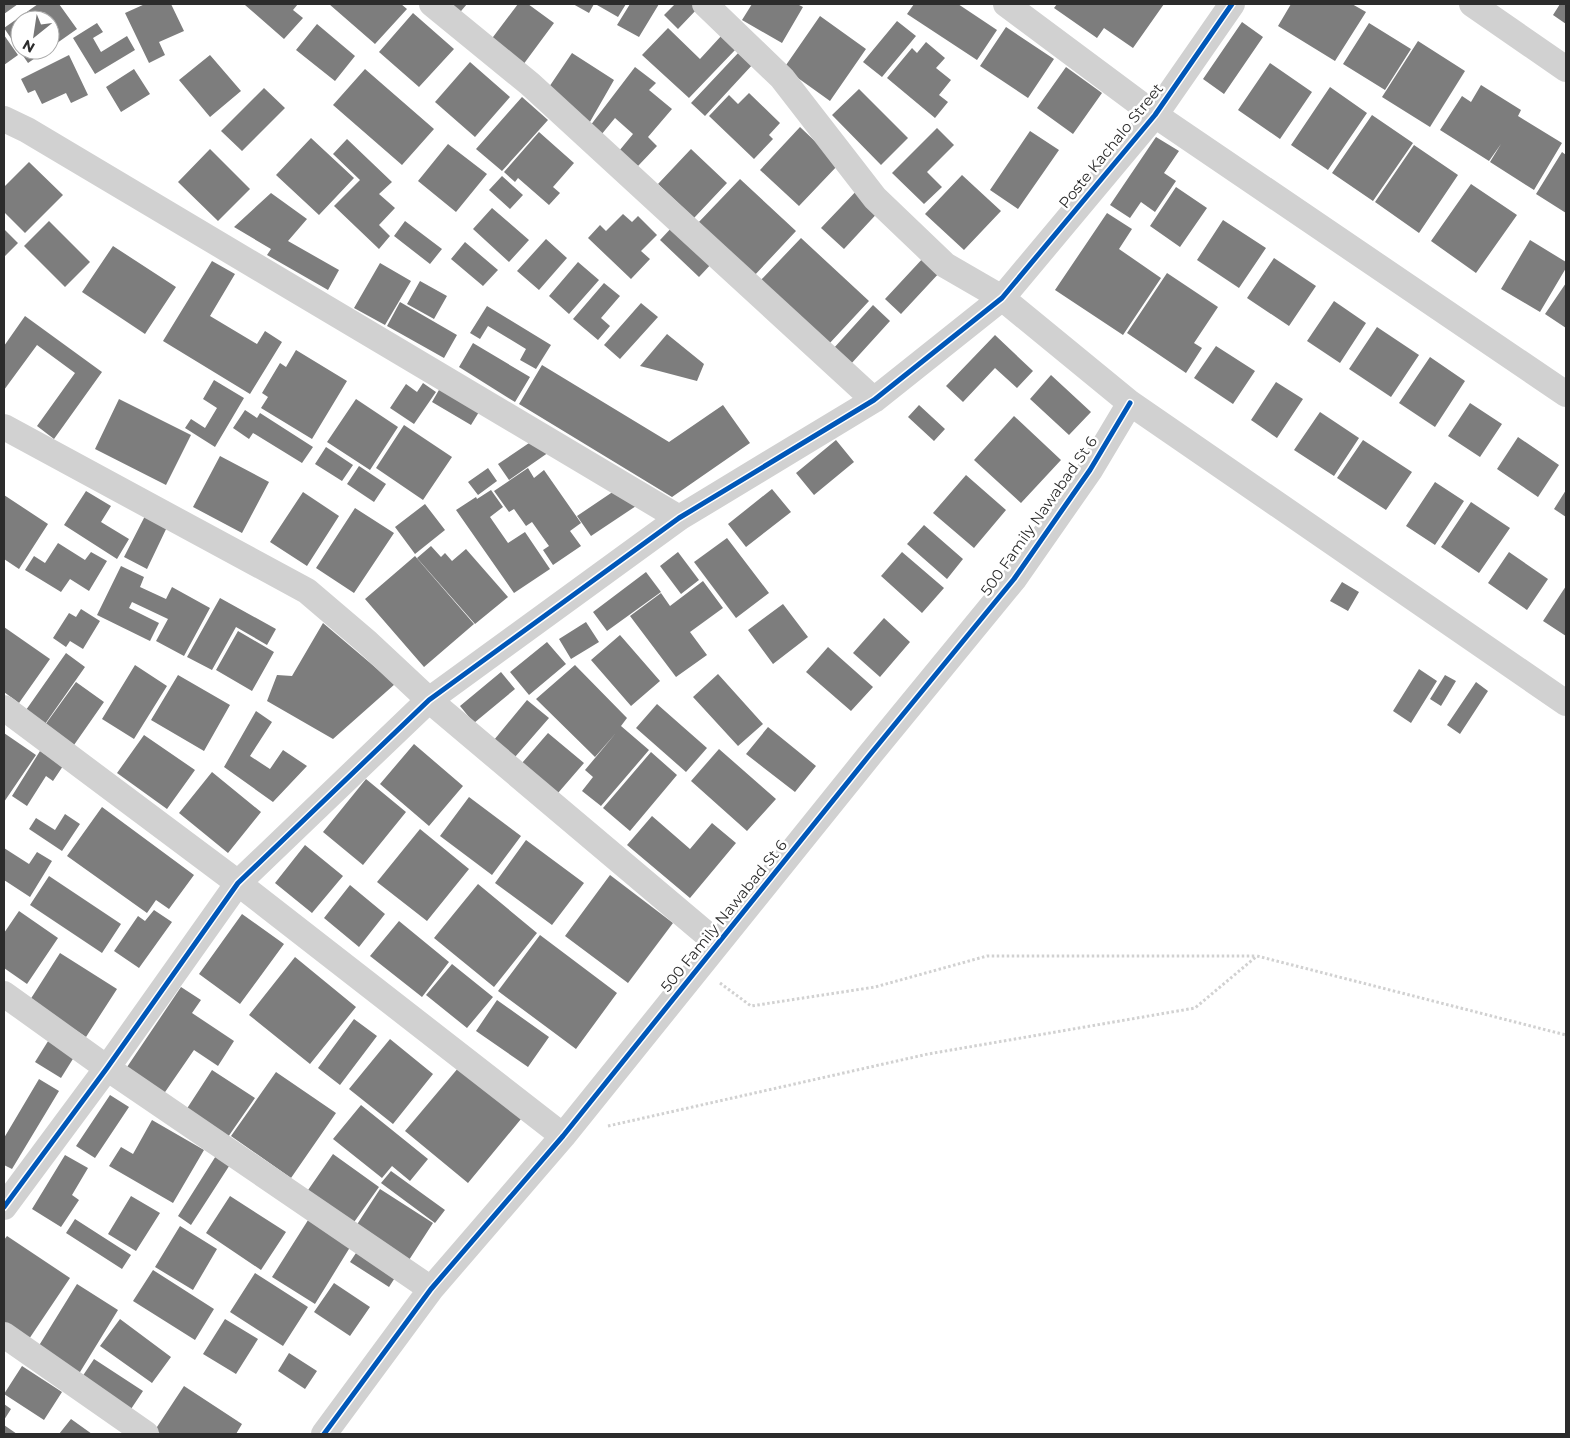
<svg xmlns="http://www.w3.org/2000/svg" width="1570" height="1438" viewBox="0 0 1570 1438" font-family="Montserrat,sans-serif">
	<rect width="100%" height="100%" fill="#fff"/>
	<path fill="#7d7d7d" d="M4 4H18L4 14Z
		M38 4H59L77 29 50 48V20H20V50H47L28 63 4 28Z
		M145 4H171L184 31 159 42 165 55 149 63 125 13Z
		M246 4H298L293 10 303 18 284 39 245 5Z
		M329 4H401L407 9 375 44Z
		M439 4H467L456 17Z
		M518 4H528L554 23 520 69 487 45Z
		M573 4H594L589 13Z
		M598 4H626L618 17 597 5Z
		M630 4H659L639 37 617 25Z
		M675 4H694L698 8 678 29 664 15Z
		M752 4H797L803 7 782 43 742 20Z
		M914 4H958L997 30 977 60 907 14Z
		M1057 4H1164L1133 48 1104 28 1097 38 1054 8Z
		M1291 4H1352L1366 12 1335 61 1278 26Z
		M1560 4H1566V24L1553 15Z
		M413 13 454 49 419 87 379 52Z
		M820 16 866 49 830 101 784 68Z
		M897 21 916 36 882 77 863 62Z
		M1242 22 1263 37 1224 94 1203 79Z
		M97 23 103 32 93 38 101 52 127 36 135 50 95 74 73 38Z
		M1369 23 1411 49 1385 90 1343 64Z
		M317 24 355 56 335 81 296 50Z
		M1006 27 1054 59 1028 98 980 66Z
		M668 28 700 59 722 35 736 49 689 98 642 55Z
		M4 35 18 55 4 65Z
		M1418 41 1465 71 1430 127 1382 97Z
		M926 42 945 58 936 68 951 80 939 95 948 102 935 118 887 78 912 48 917 53Z
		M740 51 754 63 705 116 691 103Z
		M572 53 614 80 587 127 545 93Z
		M69 55 88 95 71 103 66 93 42 104 35 90 28 93 21 79Z
		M210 55 241 91 210 117 179 80Z
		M470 62 510 97 475 137 435 102Z
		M1270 63 1312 92 1280 139 1238 110Z
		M635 67 656 83 649 90 672 109 648 137 657 146 638 166 619 151 633 134 615 118 601 135 590 126Z
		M1066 67 1102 93 1073 134 1037 108Z
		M134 69 150 94 121 112 106 87Z
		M365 69 434 129 402 165 333 105Z
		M1481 85 1521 110 1518 116 1562 143 1534 190 1490 162 1501 144 1489 161 1440 130 1462 96 1471 102Z
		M1330 87 1367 113 1328 170 1291 145Z
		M264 88 285 108 242 151 221 131Z
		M859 89 908 138 881 165 832 115Z
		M749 93 780 123 769 135 773 139 754 159 709 116 729 95 738 104Z
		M522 97 548 120 502 171 476 149Z
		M1372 115 1413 143 1373 201 1332 173Z
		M800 127 839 164 799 206 760 170Z
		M937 128 954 145 927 172 942 187 924 204 892 173Z
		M1030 131 1059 150 1018 209 990 190Z
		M539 132 574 163 553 187 560 193 549 205 518 178 515 182 504 172Z
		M1156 137 1179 151 1164 173 1176 181 1155 212 1141 202 1130 218 1110 205Z
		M311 138 354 178 319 215 276 175Z
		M347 139 392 182 379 194 395 208 379 225 390 236 379 249 334 206 360 180 333 154Z
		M448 144 487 174 456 212 418 181Z
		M1414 145 1458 175 1419 233 1375 202Z
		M210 149 250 189 218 221 178 182Z
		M691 149 727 183 694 218 658 184Z
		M1562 152 1566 155V213L1536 194Z
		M29 162 63 195 25 233 4 212V187Z
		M962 175 1001 211 964 250 925 214Z
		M502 176 523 195 510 209 489 190Z
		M740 179 796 231 753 277 697 224Z
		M1471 184 1517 215 1476 273 1431 241Z
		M861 186 883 207 844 249 821 228Z
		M1176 187 1207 208 1180 247 1150 226Z
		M271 193 307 219 288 241 339 270 328 290 267 255 271 249 234 227Z
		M492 208 529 240 509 262 473 229Z
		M1107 213 1132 229 1119 249 1161 278 1123 335 1055 290Z
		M623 214 632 222 638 216 657 235 641 251 650 259 631 279 588 238 600 225 606 231Z
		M1223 220 1266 248 1239 288 1197 260Z
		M49 221 90 262 65 287 24 246Z
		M405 221 442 249 430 264 394 236Z
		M675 224 714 261 699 277 660 240Z
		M4 229 18 243 4 257Z
		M801 238 869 301 828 345 760 281Z
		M546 239 567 258 539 290 517 271Z
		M1530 240 1566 262V268L1540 312 1501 289Z
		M465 242 498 270 483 286 451 259Z
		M113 246 176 287 145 334 82 292Z
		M925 256 941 271 901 314 885 299Z
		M1274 258 1316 286 1289 326 1247 298Z
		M212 261 235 274 210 316 257 344 265 331 282 342 250 394 163 341Z
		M578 262 599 280 569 314 549 296Z
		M380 263 411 281 385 325 354 308Z
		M1167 273 1218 307 1194 343 1202 348 1186 373 1127 333Z
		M420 281 447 296 434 319 407 304Z
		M604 283 620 296 601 318 610 326 598 340 573 319Z
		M1566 283V328L1545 314Z
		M1334 301 1366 323 1340 363 1307 341Z
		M400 302 457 335 444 358 387 326Z
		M641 303 658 317 620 359 604 345Z
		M873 305 890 321 850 365 833 349Z
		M487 306 551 345 536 369 520 360 526 349 488 326 480 339 470 333Z
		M25 316 102 372 54 439 37 426 75 373 37 345 4 390V346Z
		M1377 327 1419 355 1391 397 1349 369Z
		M667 334 704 364 697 381 640 366Z
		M995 335 1033 371 1017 388 995 368 963 402 946 386Z
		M473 343 530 377 515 402 459 367Z
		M1216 346 1255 371 1233 404 1194 378Z
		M296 350 347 381 312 439 261 408 268 397 262 393 280 363 286 367Z
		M1430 357 1465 381 1435 427 1399 403Z
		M542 365 669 442 723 405 750 443 672 497 519 404Z
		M1051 375 1091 412 1069 435 1030 399Z
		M214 380 244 398 215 447 185 428 191 419 205 428 217 408 203 399Z
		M1276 382 1303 399 1277 438 1251 420Z
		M423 383 436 392 414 424 390 408 406 384 417 392Z
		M443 383 482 407 471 425 432 402Z
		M119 399 191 435 166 485 95 449Z
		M356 399 398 427 370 470 327 442Z
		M1470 403 1502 424 1480 457 1448 436Z
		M919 405 945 429 934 441 908 417Z
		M245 410 257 418 260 413 313 447 302 463 253 433 249 439 233 428Z
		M1320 412 1359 438 1334 476 1294 450Z
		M1014 416 1061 460 1021 503 974 460Z
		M404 425 452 457 423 500 376 468Z
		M1518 437 1559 465 1538 497 1497 469Z
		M535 439 552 450 509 480 498 464Z
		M836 440 854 462 814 495 796 473Z
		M1363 440 1412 472 1386 510 1337 478Z
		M326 447 353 465 342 481 315 464Z
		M220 456 269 482 242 533 193 507Z
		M359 466 386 484 374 502 347 484Z
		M488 468 497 481 478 495 468 482Z
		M528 468 534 478 544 470 581 523 570 531 581 546 553 565 543 550 549 546 532 522 526 526 514 509 509 512 494 491Z
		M966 475 1006 510 974 548 933 513Z
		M1435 482 1464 501 1435 545 1406 526Z
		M617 489 639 504 591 536 577 516Z
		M772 489 791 512 746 547 728 524Z
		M491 490 503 507 490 517 508 543 525 532 550 569 514 593 456 510 476 497 477 499Z
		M1566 490V517L1554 509Z
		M86 491 111 506 101 522 129 539 117 559 64 525Z
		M303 492 339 516 307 566 270 542Z
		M4 495 48 524 19 569 4 559Z
		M1471 502 1510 528 1479 573 1441 547Z
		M425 504 445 530 415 554 395 527Z
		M355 508 394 533 354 593 316 568Z
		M146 514 168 525 147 569 124 557Z
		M924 525 963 559 947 579 907 544Z
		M727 538 769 593 736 618 694 562Z
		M58 543 85 560 91 552 107 561 89 591 70 579 61 592 25 570 34 556 45 563Z
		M431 546 441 557 445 553 452 561 466 549 508 597 475 624 417 558Z
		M678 552 699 580 681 594 660 566Z
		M902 552 944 588 922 613 881 576Z
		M1509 552 1548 579 1527 610 1488 583Z
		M415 556 474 624 424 667 365 599Z
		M121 566 144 577 140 587 166 599 172 587 210 608 184 656 156 641 168 619 132 602 129 608 159 623 150 641 97 615Z
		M646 572 661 592 607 631 593 612Z
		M703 581 723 608 690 632 707 655 676 677 630 616 661 593 670 606Z
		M1342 582 1359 592 1348 611 1330 601Z
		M1566 586V636L1543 621Z
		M220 598 276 629 267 645 236 627 212 670 187 657Z
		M783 604 808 637 773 664 748 630Z
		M81 609 100 621 83 649 70 641 66 647 53 638 69 613 76 617Z
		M884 618 910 642 880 677 853 653Z
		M586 622 599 642 571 659 559 639Z
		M323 623 395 684 333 739 267 701 277 675 292 676Z
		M4 627 50 659 19 703 4 692Z
		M238 631 274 652 252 691 216 670Z
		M620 635 660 681 631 706 591 660Z
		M547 642 566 664 529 695 510 672Z
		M828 647 873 687 851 711 806 672Z
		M66 653 85 667 45 724 26 710Z
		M135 665 167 686 134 739 102 719Z
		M575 665 627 718 621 726 649 750 601 806 582 791 593 777 585 770 616 733 595 757 536 699Z
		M1419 669 1437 681 1411 723 1393 711Z
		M501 672 515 689 474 723 460 706Z
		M718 674 763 724 738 746 693 697Z
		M178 675 230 705 204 751 151 720Z
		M1445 675 1456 681 1441 706 1430 699Z
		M76 682 104 702 74 745 45 725Z
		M1476 682 1488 691 1460 734 1447 725Z
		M527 700 549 718 515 757 494 740Z
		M657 704 707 748 686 772 636 728Z
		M256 711 272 722 250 756 270 769 283 750 307 766 273 802 224 767Z
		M768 727 816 766 795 792 746 754Z
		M4 733 36 755 4 802Z
		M548 733 584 763 558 793 522 763Z
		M144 735 195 770 167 809 117 773Z
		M414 744 463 786 429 826 380 784Z
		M719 749 776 799 747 831 691 781Z
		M40 751 63 766 53 781 46 776 27 806 12 796Z
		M651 752 677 775 630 831 603 808Z
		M212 772 261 812 228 853 179 813Z
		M366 779 406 812 363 865 323 832Z
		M469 797 521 836 492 875 440 836Z
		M102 807 194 875 169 909 156 900 147 913 67 856Z
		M65 814 80 824 62 851 29 829 36 818 55 830Z
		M652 816 690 849 712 823 736 843 690 898 627 845Z
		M420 829 469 869 427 921 377 882Z
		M526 840 584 883 552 925 495 883Z
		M305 845 343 876 312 913 275 883Z
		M4 848 29 864 37 852 52 861 30 897 4 880Z
		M610 875 673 923 628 983 565 936Z
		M49 876 121 924 102 953 30 905Z
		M478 884 537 933 494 987 434 938Z
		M350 885 385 914 359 947 324 918Z
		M154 910 172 922 139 968 114 951 138 916 145 921Z
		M19 911 58 938 27 984 4 968V933Z
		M242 914 284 944 240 1004 199 974Z
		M399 921 449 962 422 997 370 956Z
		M540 935 617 993 576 1049 498 991Z
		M60 953 117 989 86 1037 30 1000Z
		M295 957 356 1007 310 1064 249 1015Z
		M452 964 493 997 467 1028 426 995Z
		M181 987 201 1000 192 1013 234 1041 218 1066 194 1050 163 1095 125 1070Z
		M497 1000 549 1037 528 1067 476 1031Z
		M354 1019 377 1036 340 1085 318 1068Z
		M50 1038 76 1054 61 1078 35 1062Z
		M390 1039 433 1074 393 1124 349 1089Z
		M459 1067 521 1119 468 1183 405 1131Z
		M212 1070 255 1098 228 1137 186 1110Z
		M276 1072 336 1113 291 1178 231 1136Z
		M39 1079 59 1091 12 1169 4 1165V1138Z
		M110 1095 129 1107 95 1158 76 1146Z
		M361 1105 428 1159 410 1181 392 1166 382 1178 333 1139Z
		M152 1120 204 1150 173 1203 109 1166 121 1147 133 1154Z
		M219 1151 233 1160 191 1225 178 1216Z
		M333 1154 379 1187 352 1225 306 1193Z
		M65 1155 88 1168 72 1195 79 1200 61 1227 32 1209Z
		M391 1171 445 1210 435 1223 381 1183Z
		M380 1189 433 1223 409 1260 356 1226Z
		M131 1196 160 1213 136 1251 108 1234Z
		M230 1196 286 1232 261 1270 206 1233Z
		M310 1217 352 1244 315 1304 272 1277Z
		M75 1219 131 1255 122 1269 66 1233Z
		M180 1226 217 1249 193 1290 155 1267Z
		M7 1236 70 1278 27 1342 4 1326V1240Z
		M360 1247 398 1273 389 1287 350 1262Z
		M153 1270 214 1309 195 1340 133 1301Z
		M255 1273 308 1307 283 1346 230 1312Z
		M334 1283 370 1307 350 1336 314 1312Z
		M77 1284 118 1310 77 1377 35 1352Z
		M120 1319 171 1357 152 1383 100 1346Z
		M225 1319 258 1339 236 1374 203 1354Z
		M289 1353 317 1371 305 1389 278 1371Z
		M94 1359 143 1391 129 1412 80 1380Z
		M22 1366 62 1392 44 1420 4 1394Z
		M184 1386 242 1424 236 1434H161L155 1430Z
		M4 1404 11 1409 4 1420Z
		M71 1419 92 1434H59Z
		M4 1425 17 1434H4Z"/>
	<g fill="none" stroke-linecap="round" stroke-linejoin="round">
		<path stroke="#d1d1d1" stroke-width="3" stroke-dasharray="2.5 2.5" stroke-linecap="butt" d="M720 983 751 1006 875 987 987 956H1256
			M608 1126 928 1054 1195 1008 1257 956 1566 1035"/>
		<path stroke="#d1d1d1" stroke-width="26" d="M432 4 530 84 874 400
			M705 4 782 78 875 198 945 265 1002 298 1130 403 1566 703
			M1006 4 1155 115 1566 394
			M1472 4 1566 69
			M4 119 27 130 679 518
			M4 427 307 591 368 643 429 700 717 943
			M4 708 238 883 563 1136
			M4 994 107 1068 431 1289
			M4 1207 107 1068 238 883 429 700 679 518 874 400 1002 298 1155 115 1232 4
			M4 1335 146 1434
			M324 1434 431 1289 563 1136 868 757 1014 579 1090 470 1130 403"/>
		<defs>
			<path id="cycleway" d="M4 1207 107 1068 238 883 429 700 679 518 874 400 1002 298 1155 115 1232 4
				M324 1434 431 1289 563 1136 868 757 1014 579 1090 470 1130 403"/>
		</defs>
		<use href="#cycleway" stroke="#fff" stroke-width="8"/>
		<use href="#cycleway" stroke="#0057b8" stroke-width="5"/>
	</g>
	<g text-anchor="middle" stroke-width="5" stroke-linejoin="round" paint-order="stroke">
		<g font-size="15" fill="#2c2c2c" stroke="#fff">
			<text transform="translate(1111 146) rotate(-51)" y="5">Poste Kachalo Street</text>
			<text transform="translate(1039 516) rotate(-55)" y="5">500 Family Nawabad St 6</text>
			<text transform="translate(724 916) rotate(-51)" y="5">500 Family Nawabad St 6</text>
		</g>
	</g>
	<rect width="1570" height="1438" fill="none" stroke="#2c2c2c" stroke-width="10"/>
	<g transform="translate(35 35) rotate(210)"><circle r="24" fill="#ffffff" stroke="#ababab"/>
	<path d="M0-4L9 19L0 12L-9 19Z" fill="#767676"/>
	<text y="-8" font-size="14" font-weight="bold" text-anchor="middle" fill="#2c2c2c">N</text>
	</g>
</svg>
